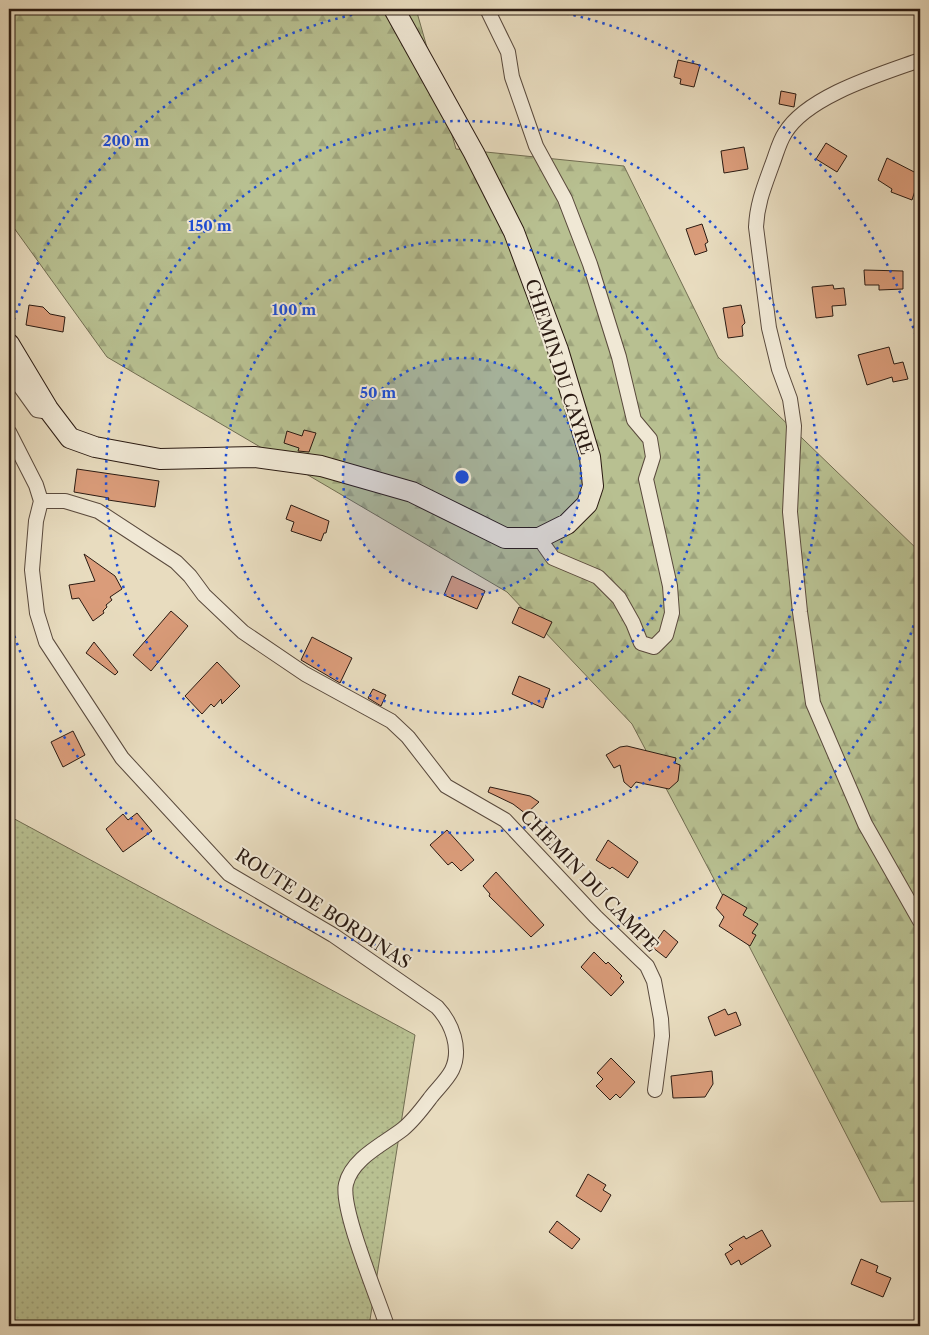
<svg xmlns="http://www.w3.org/2000/svg" width="929" height="1335" viewBox="0 0 929 1335" font-family="'Libre Caslon Text',serif">
	<defs>
		<pattern id="grass-dots" width="8" height="8" patternUnits="userSpaceOnUse" patternTransform="scale(1.25)"><rect width="8" height="8" fill="#b8c091"/><path d="M2 2h.1M6 6h.1" fill="none" stroke="#9ea47c" stroke-width="1.8" stroke-linecap="round"/></pattern>
		<pattern id="forest-firs" width="22" height="20" patternUnits="userSpaceOnUse" patternTransform="scale(1.25)"><rect width="22" height="20" fill="#b8c091"/><path d="M5 1l3.5 6h-7zM16 11l3.5 6h-7z" fill="#9ea47c"/></pattern>
	</defs>
	<rect width="100%" height="100%" fill="#e8dcbf"/>
	<filter id="stains"><feTurbulence type="fractalNoise" baseFrequency=".004" numOctaves="4"/><feColorMatrix values="0 0 0 0 .2 0 0 0 0 .09 0 0 0 0 .02 0 0 0 .5 -.17"/></filter>
	<radialGradient id="worn" r=".72"><stop offset=".6" stop-color="#630" stop-opacity="0"/><stop offset="1" stop-color="#630" stop-opacity=".3"/></radialGradient>
	<path fill="url(#grass-dots)" stroke="#716d52" d="M9 816 415 1035 369 1326H9Z"/>
	<path fill="url(#forest-firs)" stroke="#716d52" d="M9 9H416L456 149 624 166 718 357 920 552V1201L881 1202 733 915 632 724 507 592 107 357 9 221Z"/>
	<path fill="#da9c7a" stroke="#2a1a12" d="M678 60 700 65 694 87 680 84 681 79 674 77Z
		M781 91 796 94 794 107 779 104Z
		M826 143 847 156 837 172 816 159Z
		M744 147 748 169 724 173 721 151Z
		M887 158 920 175 912 200 891 192 892 189 878 180Z
		M702 224 708 242 705 244 707 251 695 255 686 229Z
		M864 270 903 271V289L879 290V285H865Z
		M833 285 834 289 844 288 846 305 832 306 833 316 816 318 812 287Z
		M29 305 43 307 50 314 65 317 63 332 26 325Z
		M741 305 745 323 742 326 743 336 728 338 723 308Z
		M889 347 894 364 903 362 908 379 893 382 892 377 867 385 858 355Z
		M304 430 316 433 309 452 298 451 299 448 284 443 287 431 302 436Z
		M77 469 159 481 155 507 108 500 109 498 74 492Z
		M291 505 329 521 326 533H324L321 541 291 531 294 522 286 519Z
		M84 554 115 576 122 589 110 597 112 600 106 605 107 607 103 611 104 613 93 621 79 598 72 599 69 585 95 581Z
		M452 576 485 591 477 609 444 595Z
		M519 607 552 622 544 638 512 623Z
		M171 611 188 626 151 671 133 655Z
		M312 637 352 658 340 683 301 660Z
		M94 642 118 672 115 675 86 653Z
		M217 662 240 686 222 704 221 699 214 707 211 704 202 714 185 696Z
		M519 676 550 689 543 708 512 694Z
		M373 689 386 695 381 706 368 698Z
		M73 731 85 755 63 767 51 742Z
		M627 746 676 758 675 763 680 765 678 781 669 789 636 782 631 788 624 782 620 765 614 768 606 755 620 747Z
		M490 787 530 796 539 802 526 814 513 804 488 792Z
		M137 813 152 831 123 852 106 829 123 814 128 820Z
		M447 830 474 860 461 871 452 862 448 865 430 845Z
		M608 840 638 862 628 878 612 867 610 869 596 860Z
		M496 872 544 925 531 937 489 896 490 894 483 886Z
		M723 894 747 908 743 915 758 924 752 933 756 935 750 946 719 926 724 917 716 908Z
		M664 930 678 942 666 958 652 947Z
		M594 952 606 964 608 962 622 976 620 978 624 982 611 996 581 967Z
		M725 1009 728 1015 736 1012 741 1025 715 1036 708 1017Z
		M611 1058 635 1082 620 1098 616 1094 610 1100 596 1086 603 1079 597 1073Z
		M712 1071 713 1084 705 1097 673 1098 671 1076Z
		M588 1174 606 1185 603 1190 611 1195 601 1212 576 1196Z
		M557 1221 580 1239 572 1249 549 1232Z
		M762 1230 771 1246 741 1265 739 1260 731 1265 725 1254 733 1249 729 1245 744 1236 746 1239Z
		M861 1259 878 1266 876 1272 891 1278 883 1297 851 1284Z"/>
	<g fill="none" stroke-linecap="round" stroke-linejoin="round">
		<defs>
			<path id="street" d="M487 9 508 52 512 77 536 146 565 199 590 264 619 357 634 420 650 439 653 457 646 479 670 586 672 613 666 635 654 647 641 643 633 623 619 598 598 577 553 558 539 538
				M920 60C881 74 807 96 785 133 779 142 776 155 772 165 764 187 757 204 756 227L769 328 779 369 790 399 794 426 790 512 800 612 813 703 865 824 920 921
				M9 371 37 410 43 411 48 409
				M9 432 36 485 41 501 36 521 32 570 37 613 46 642 122 758 229 874 333 935 437 1007C452 1023 462 1049 452 1070 447 1080 437 1089 431 1097 422 1109 414 1120 403 1129 384 1144 352 1158 346 1184 340 1208 378 1298 387 1326
				M41 501H65L98 511 176 562 190 576 204 595 243 632 305 674 391 721 408 737 446 786 505 820 596 917 647 966 654 981 661 1019 662 1036 655 1090"/>
			<path id="secondary" d="M9 344 48 409 70 438 95 447 160 459 254 457 321 466 412 492 505 538H539L567 524 587 504 593 486 590 457 558 350 514 232 474 153 394 9"/>
		</defs>
		<use href="#street" stroke="#5a4a3d" stroke-width="16"/>
		<use href="#secondary" stroke="#2a1a12" stroke-width="22"/>
		<use href="#street" stroke="#f0e8d5" stroke-width="14"/>
		<use href="#secondary" stroke="#f0e8d5" stroke-width="20"/>
	</g>
	<circle cx="462" cy="477" r="119" fill="#1d4ed8" fill-opacity=".12"/>
	<g fill="none" stroke="#1d4ed8" stroke-width="2.5" stroke-dasharray="2.5 5">
		<circle cx="462" cy="477" r="119"/>
		<circle cx="462" cy="477" r="237"/>
		<circle cx="462" cy="477" r="356"/>
		<path d="M920 604A475 475 0 0 1 9 620M9 334A475 475 0 0 1 380 9M544 9A475 475 0 0 1 920 350"/>
	</g>
	<g text-anchor="middle" stroke-width="4" stroke-linejoin="round" paint-order="stroke">
		<g font-size="18" fill="#2a1a12" stroke="#f0e8d5">
			<text transform="translate(559 367) rotate(72)" y="6">CHEMIN DU CAYRE</text>
			<text transform="translate(589 881) rotate(46)" y="6">CHEMIN DU CAMPE</text>
			<text transform="translate(323 909) rotate(33)" y="6">ROUTE DE BORDINAS</text>
		</g>
	</g>
	<circle cx="462" cy="477" r="8" fill="#1d4ed8" stroke="#f0e8d5" stroke-width="2.5"/>
	<g font-size="15" text-anchor="middle" font-weight="bold" fill="#1d4ed8" stroke="#f0e8d5" stroke-width="4" stroke-linejoin="round" paint-order="stroke">
		<text x="126" y="146">200 m</text>
		<text x="210" y="231">150 m</text>
		<text x="294" y="315">100 m</text>
		<text x="378" y="398">50 m</text>
	</g>
	<rect width="929" height="1335" fill="none" stroke="#e8dcbf" stroke-width="30"/>
	<rect x="10" y="10" width="909" height="1315" fill="none" stroke="#2a1a12" stroke-width="2.5"/>
	<rect x="15" y="15" width="899" height="1305" fill="none" stroke="#2a1a12"/>
	<rect width="100%" height="100%" filter="url(#stains)"/>
	<rect width="100%" height="100%" fill="url(#worn)"/>
</svg>
